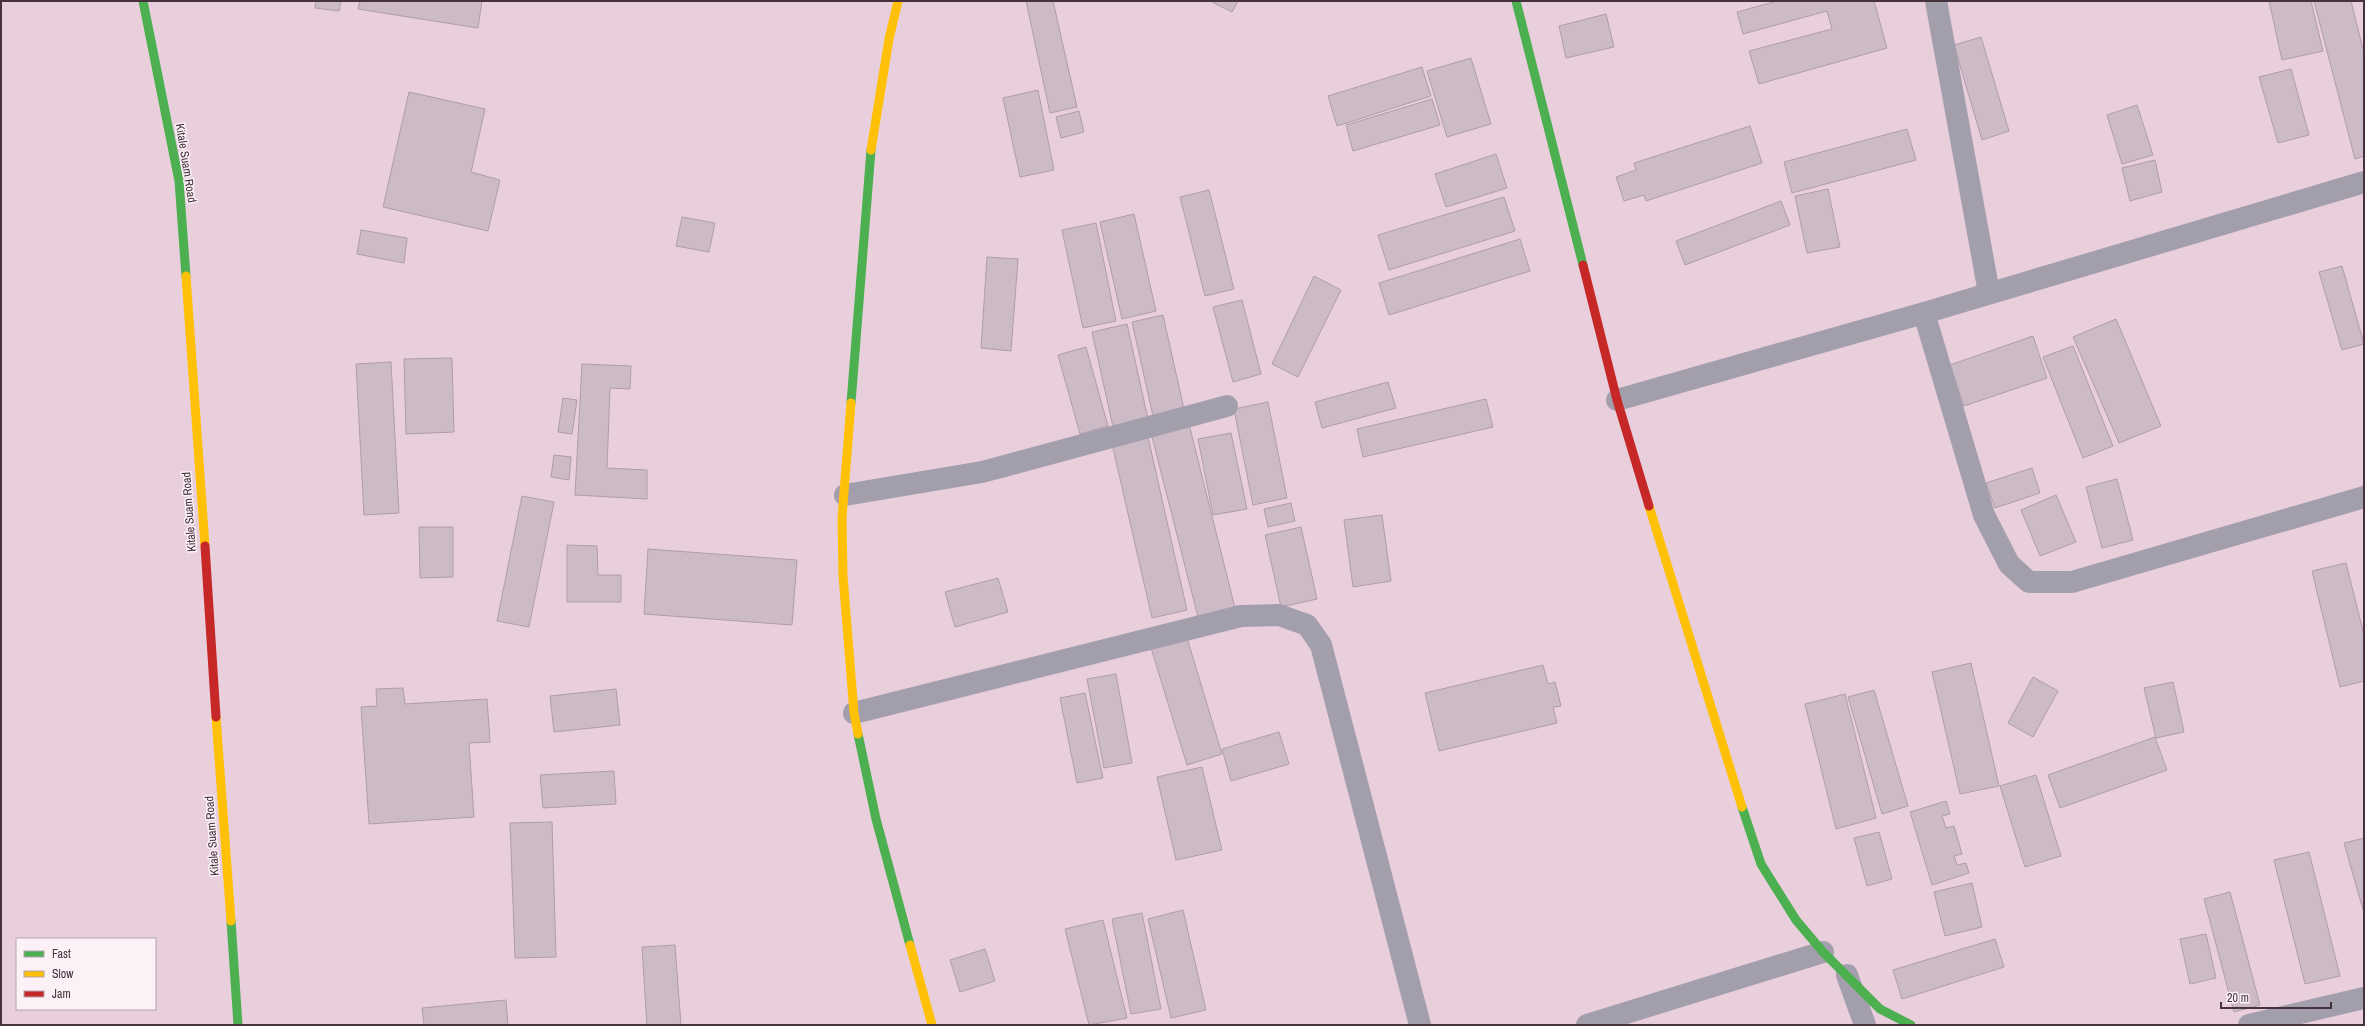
<svg xmlns="http://www.w3.org/2000/svg" width="2365" height="1026" viewBox="0 0 2365 1026" font-family="'Archivo Narrow',sans-serif">
	<rect width="100%" height="100%" fill="#e9cedc"/>
	<path fill="#cdbac7" stroke="#b09daa" d="M316 1H341L339 11 315 8Z
		M360 1H482L478 28 358 9Z
		M1026 1H1053L1077 107 1050 113Z
		M1210 1H1238L1232 12Z
		M1777 1H1874L1887 48 1759 84 1749 51 1832 29 1827 11 1743 34 1737 12Z
		M2269 1H2311L2323 51 2282 60Z
		M2314 1H2351L2364 53V156L2355 159Z
		M1606 14 1614 47 1566 58 1559 26Z
		M1981 37 2009 131 1982 140 1954 45Z
		M1471 58 1491 124 1447 137 1427 71Z
		M1422 67 1431 96 1337 126 1328 96Z
		M2291 69 2309 135 2278 143 2259 77Z
		M1038 90 1054 170 1020 177 1003 98Z
		M409 92 485 109 471 172 500 180 488 231 383 207Z
		M1432 99 1440 125 1353 151 1346 125Z
		M2137 105 2153 155 2122 164 2107 115Z
		M1079 111 1084 132 1061 138 1056 117Z
		M1750 126 1762 163 1646 201 1644 195 1624 201 1616 177 1636 170 1634 163Z
		M1907 129 1916 160 1792 193 1784 162Z
		M1496 154 1507 188 1446 207 1435 174Z
		M2155 160 2162 192 2130 201 2122 168Z
		M1828 189 1840 247 1807 253 1795 196Z
		M1209 190 1234 289 1205 296 1180 197Z
		M1504 197 1515 231 1389 270 1378 235Z
		M1781 201 1790 225 1685 265 1676 241Z
		M1134 214 1156 311 1122 319 1100 222Z
		M682 217 715 223 709 252 676 246Z
		M1096 223 1116 321 1083 328 1062 230Z
		M361 230 407 238 404 263 357 254Z
		M1520 239 1530 271 1389 315 1379 283Z
		M987 257 1018 259 1011 351 981 348Z
		M2342 266 2364 344 2342 350 2319 272Z
		M1314 276 1341 290 1298 377 1272 364Z
		M1242 300 1261 374 1233 382 1213 307Z
		M1163 315 1184 409 1153 416 1132 322Z
		M2116 319 2161 426 2119 443 2073 337Z
		M1127 324 1148 419 1113 427 1092 332Z
		M2033 336 2047 378 1964 406 1950 365Z
		M2073 346 2113 446 2083 458 2043 357Z
		M1086 347 1108 426 1080 434 1058 355Z
		M452 358 454 432 406 434 404 359Z
		M391 362 399 513 364 515 356 364Z
		M582 364 631 366 630 389 610 388 607 468 647 470V499L575 495Z
		M1388 382 1396 408 1322 428 1315 402Z
		M563 398 577 400 572 434 558 432Z
		M1486 399 1493 427 1363 457 1357 429Z
		M1268 402 1287 498 1253 505 1234 409Z
		M1188 420 1236 612 1199 621 1150 429Z
		M1231 433 1247 509 1213 515 1198 439Z
		M1148 437 1187 610 1152 618 1112 444Z
		M554 455 571 457 569 480 551 477Z
		M2032 468 2040 493 1995 508 1986 483Z
		M2117 479 2133 540 2102 548 2086 487Z
		M2056 495 2076 542 2040 556 2021 510Z
		M522 496 554 502 529 627 497 621Z
		M1291 503 1295 521 1268 527 1264 509Z
		M1382 515 1391 581 1353 587 1344 520Z
		M419 527H453V577L420 578Z
		M1301 527 1317 599 1281 607 1265 535Z
		M567 545 597 546 598 575H621V602H567Z
		M648 549 797 560 792 625 644 614Z
		M2346 563 2364 635V681L2340 687 2312 571Z
		M998 578 1008 612 955 627 945 592Z
		M1187 638 1222 754 1187 765 1151 648Z
		M1971 663 1999 786 1960 794 1932 672Z
		M1543 665 1548 684 1555 682 1561 706 1553 707 1557 723 1439 751 1425 693Z
		M1116 674 1132 763 1104 768 1087 679Z
		M2033 677 2058 691 2033 737 2008 723Z
		M2173 682 2184 732 2156 738 2144 688Z
		M403 688 405 704 487 699 490 742 469 743 474 817 369 824 361 707 377 706 376 689Z
		M616 689 620 725 554 732 550 696Z
		M1874 690 1908 806 1882 814 1848 697Z
		M1085 693 1103 778 1077 783 1060 698Z
		M1845 694 1876 818 1836 829 1805 704Z
		M1279 732 1289 764 1231 781 1222 749Z
		M2155 737 2167 770 2060 808 2048 775Z
		M1202 767 1222 850 1176 860 1157 777Z
		M614 771 616 804 543 808 540 775Z
		M2036 775 2061 856 2025 867 2000 786Z
		M1946 801 1950 814 1942 816 1946 828 1954 826 1962 854 1954 856 1957 865 1966 863 1969 873 1932 885 1910 812Z
		M552 822 556 957 515 958 510 823Z
		M1879 832 1892 879 1867 886 1854 838Z
		M2364 838V913L2344 843Z
		M2309 852 2340 976 2305 984 2274 860Z
		M1972 883 1982 927 1945 936 1934 892Z
		M2230 892 2260 1005 2234 1012 2204 899Z
		M1183 910 1206 1010 1171 1018 1148 919Z
		M1142 913 1161 1009 1131 1014 1112 919Z
		M1103 920 1127 1018 1089 1025 1065 929Z
		M2206 934 2216 978 2190 984 2180 939Z
		M1995 939 2004 967 1902 999 1893 970Z
		M675 945 681 1025H647L642 947Z
		M985 949 995 981 960 992 950 960Z
		M506 1000 508 1025H424L422 1008Z"/>
	<g fill="none" stroke-linecap="round" stroke-linejoin="round">
		<path stroke="#a39eac" stroke-width="22" d="M1936 1 1989 293
			M1924 313 1984 515 2009 564 2029 582H2072L2364 497
			M1617 400 1924 313 2364 182
			M845 495 982 472 1227 406
			M854 713 1241 616 1279 615 1307 625 1321 645 1420 1025
			M1847 975 1865 1025
			M1587 1025 1823 952
			M2249 1025 2364 998"/>
		<path stroke="#4caf50" stroke-width="9" d="M143 1 179 181 186 276
			M1516 1 1583 265
			M851 403 871 150
			M858 734 876 819 910 945
			M1742 807 1761 864 1796 920 1823 952 1880 1009 1911 1025
			M231 921 238 1025"/>
		<path stroke="#ffc107" stroke-width="9" d="M871 150 889 39 898 1
			M186 276 205 546
			M851 403 842 518 843 576 854 713 858 734
			M1649 506 1742 807
			M216 717 231 921
			M910 945 932 1025"/>
		<path stroke="#c62828" stroke-width="9" d="M1583 265 1617 400 1649 506
			M205 546 216 717"/>
	</g>
	<g text-anchor="middle" stroke-width="3" stroke-linejoin="round" paint-order="stroke">
		<g font-size="12" fill="#45323c" stroke="#fcf1f6">
			<text transform="translate(186 163) rotate(81)" y="4">Kitale Suam Road</text>
			<text transform="translate(189 512) rotate(-94)" y="4">Kitale Suam Road</text>
			<text transform="translate(212 836) rotate(-94)" y="4">Kitale Suam Road</text>
		</g>
	</g>
	<rect width="2365" height="1026" fill="none" stroke="#45323c" stroke-width="4"/>
	<rect x="16" y="938" width="140" height="72" fill="#fcf1f6" stroke="#b3a5ac"/>
	<rect x="24" y="951" width="20" height="6" fill="#4caf50" stroke="#b3a5ac"/>
	<text x="52" y="958" font-size="12" fill="#45323c">Fast</text>
	<rect x="24" y="971" width="20" height="6" fill="#ffc107" stroke="#b3a5ac"/>
	<text x="52" y="978" font-size="12" fill="#45323c">Slow</text>
	<rect x="24" y="991" width="20" height="6" fill="#c62828" stroke="#b3a5ac"/>
	<text x="52" y="998" font-size="12" fill="#45323c">Jam</text>
	<path d="M2221 1002v6h110v-6" fill="none" stroke="#45323c" stroke-width="2"/>
	<text x="2227" y="1002" font-size="12" fill="#45323c" stroke="#fcf1f6" stroke-width="3" paint-order="stroke">20 m</text>
</svg>
